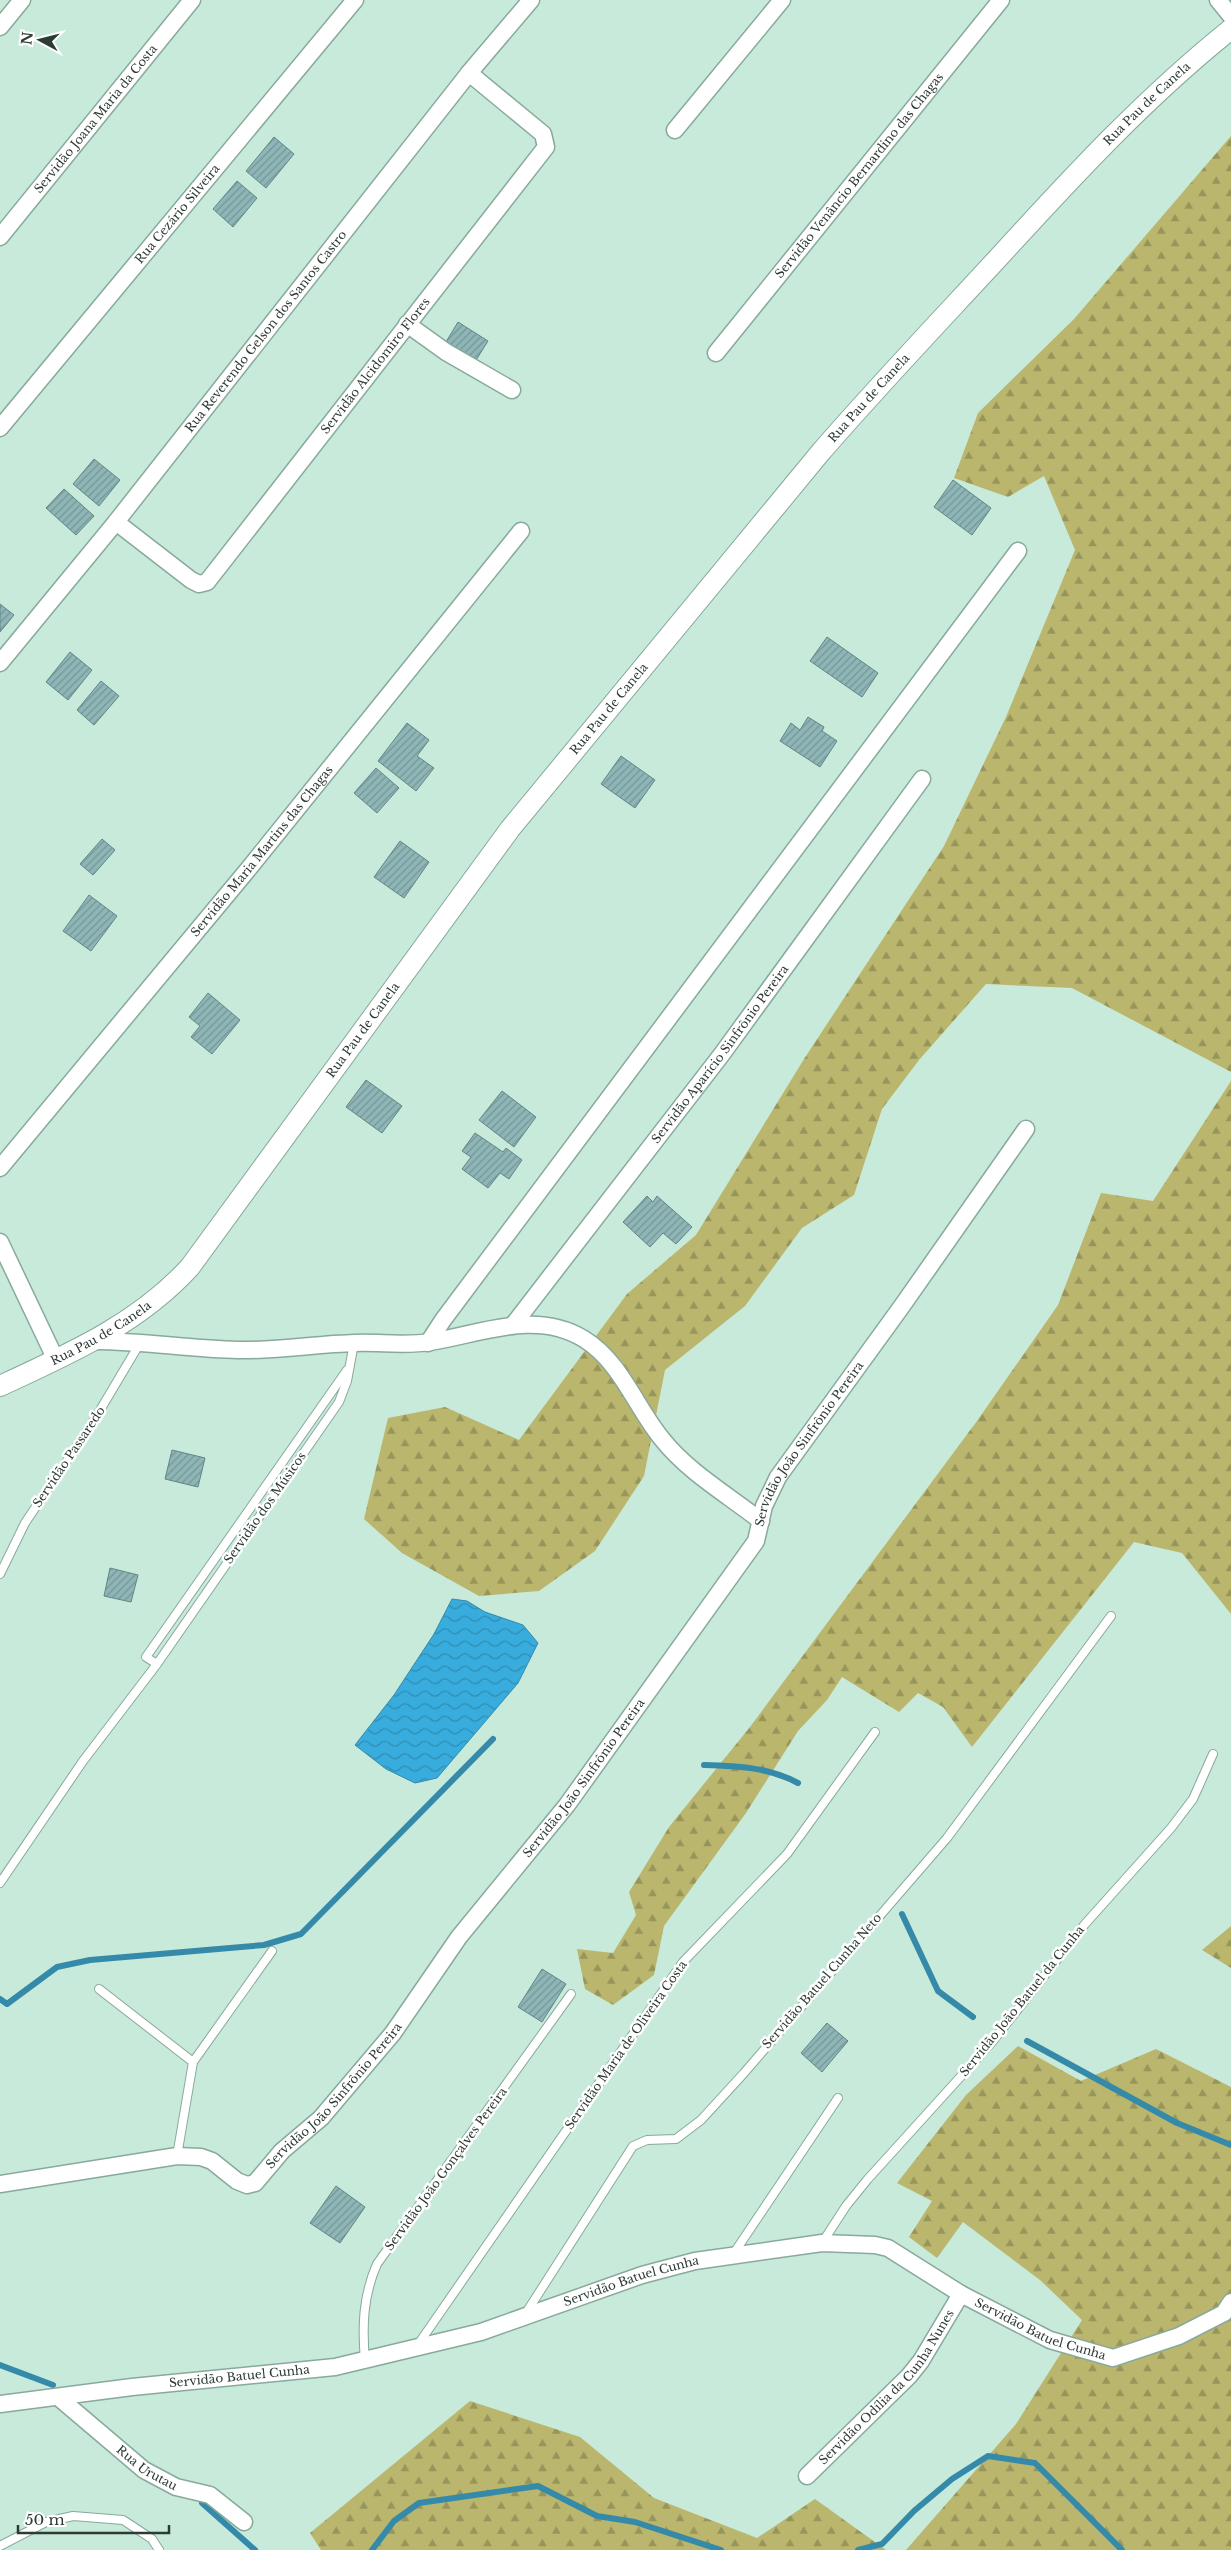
<svg xmlns="http://www.w3.org/2000/svg" width="1231" height="2550" viewBox="0 0 1231 2550" font-family="'Libre Baskerville',serif">
	<defs>
		<pattern id="forest-firs" width="22" height="20" patternUnits="userSpaceOnUse" patternTransform="scale(1.25)"><rect width="22" height="20" fill="#bab66e"/><path d="M5 1l3.5 6h-7zM16 11l3.5 6h-7z" fill="#98955b"/></pattern>
		<pattern id="water-waves" width="16" height="10" patternUnits="userSpaceOnUse" patternTransform="scale(1.25)"><rect width="16" height="10" fill="#38acdc"/><path d="M0 5q4-4 8 0t8 0" fill="none" stroke="#308db3"/></pattern>
		<pattern id="building-hatch" width="6" height="6" patternUnits="userSpaceOnUse" patternTransform="scale(1.25)"><rect width="6" height="6" fill="#8fb6b7"/><path d="M-1 1l2-2M0 6l6-6M5 7l2-2" fill="none" stroke="#759596"/></pattern>
	</defs>
	<rect width="100%" height="100%" fill="#c7eadb"/>
	<path fill="url(#forest-firs)" d="M1231 136V1072L1072 988 986 984 919 1060 882 1109 854 1195 802 1228 745 1306 665 1370 644 1476 595 1551 539 1591 479 1596 402 1553 364 1519 388 1418 445 1407 519 1440 627 1294 696 1235 804 1059 944 846 1006 717 1075 550 1044 476 1008 497 954 478 978 413 1074 319Z
		M1231 1081V1614L1182 1553 1134 1542 972 1747 943 1707 918 1693 899 1712 842 1677 827 1700 798 1731 746 1813 664 1926 654 1975 613 2005 585 1989 577 1949 613 1953 636 1915 629 1892 669 1827 750 1727 977 1421 1058 1305 1101 1193 1153 1201Z
		M1231 1926V1968L1202 1950Z
		M1018 2046 1081 2081 1156 2049 1231 2087V2550H906L1016 2424 1082 2320 1040 2280 963 2222 937 2258 909 2237 932 2201 897 2183 966 2095Z
		M470 2401 580 2437 654 2498 757 2538 815 2499 886 2550H321L310 2533Z"/>
	<path fill="url(#water-waves)" stroke="#358aaa" d="M452 1599 467 1601 485 1612 523 1625 538 1643 518 1683 437 1778 415 1783 386 1769 355 1745 394 1695 434 1634Z"/>
	<g fill="none" stroke-linecap="round" stroke-linejoin="round">
		<path stroke="#358aaa" stroke-width="6" d="M704 1765C737 1766 768 1767 798 1783
			M902 1914 938 1991 973 2017
			M0 1999 7 2004 57 1967 90 1960 264 1945 301 1934 493 1739
			M1027 2041 1177 2123 1231 2145
			M0 2365 53 2385
			M202 2503 255 2550
			M372 2550 394 2521 419 2503 538 2486 597 2516 635 2522 721 2550
			M858 2550 882 2544 914 2511 952 2479 988 2456 1035 2463 1122 2550"/>
	</g>
	<path fill="url(#building-hatch)" stroke="#608687" d="M274 137 294 154 266 188 246 171Z
		M237 181 257 198 233 227 213 209Z
		M458 322 488 341 473 365 443 347Z
		M94 459 120 480 99 506 73 484Z
		M953 480 991 508 972 535 934 507Z
		M64 489 94 516 76 535 46 508Z
		M0 604 14 615 0 632Z
		M827 637 878 673 862 697 810 661Z
		M70 652 92 670 68 700 46 682Z
		M101 681 119 696 94 725 77 710Z
		M808 717 824 727 822 731 837 741 820 767 780 741 791 723 800 730Z
		M407 723 429 740 417 756 434 768 416 791 378 761Z
		M621 756 655 780 635 808 601 784Z
		M376 768 399 788 377 813 354 793Z
		M102 839 115 850 93 875 80 864Z
		M400 841 429 862 404 898 374 877Z
		M89 895 117 916 91 951 63 931Z
		M208 993 240 1020 212 1054 191 1037 200 1026 189 1017Z
		M366 1080 402 1106 382 1133 346 1107Z
		M502 1091 536 1117 514 1147 479 1120Z
		M475 1133 503 1152 506 1148 522 1160 509 1179 500 1173 488 1188 462 1169 471 1157 462 1151Z
		M647 1196 653 1202 657 1196 692 1227 676 1244 663 1233 650 1247 623 1222Z
		M172 1450 205 1458 198 1487 165 1479Z
		M110 1568 138 1575 131 1602 104 1596Z
		M542 1969 566 1984 542 2022 518 2007Z
		M827 2023 848 2041 822 2072 801 2053Z
		M336 2186 365 2207 340 2243 310 2223Z"/>
	<g fill="none" stroke-linecap="round" stroke-linejoin="round">
		<defs>
			<path id="service" d="M0 1574 25 1523 93 1422 140 1343
				M157 1664 146 1657 347 1370
				M0 1883 83 1761 157 1664 339 1402 347 1381 354 1343
				M99 1989 193 2062
				M177 2156 193 2062 272 1951
				M822 2243 846 2206 867 2180 992 2042 1085 1924 1171 1828 1193 1799 1213 1754
				M734 2253 838 2098
				M526 2313 633 2146 647 2140 676 2139 701 2120 744 2073 947 1838 1111 1616
				M417 2346 683 1962 787 1854 875 1732
				M365 2361C362 2326 363 2296 377 2264L571 1994
				M0 2546 46 2522 73 2516 123 2520 152 2539 159 2550"/>
			<g id="minor">
				<path d="M1218 0 1231 16"/>
				<path d="M0 27 22 0"/>
				<path d="M675 130 782 0"/>
				<path id="s1" d="M0 237 192 0"/>
				<path d="M407 324 446 352 512 390"/>
				<path id="s2" d="M716 353 1001 0"/>
				<path id="s3" d="M0 428 355 0"/>
				<path id="s4" d="M116 522 191 580 199 584 207 582 546 147 543 134 469 73"/>
				<path id="s5" d="M0 663 116 522 469 73 531 0"/>
				<path id="s6" d="M0 1168 250 867 521 531"/>
				<path d="M0 1242 56 1360"/>
				<path id="s7" d="M513 1325 722 1054 922 779"/>
				<path d="M95 1341C143 1341 190 1349 238 1350 277 1351 316 1344 355 1343 379 1342 406 1346 430 1342 481 1334 536 1309 584 1339 621 1362 635 1406 662 1439 688 1472 728 1495 761 1521"/>
				<path d="M428 1343 443 1320 1018 551"/>
				<path id="s8" d="M0 2184 177 2156 201 2157 212 2161 237 2181 247 2185 255 2183 282 2151 321 2118 393 2033 459 1937 567 1805 756 1541 764 1506 778 1477 902 1306 1026 1129"/>
				<path id="s9" d="M58 2397 144 2470 176 2487 210 2495 244 2522"/>
				<path id="s10" d="M0 2404 132 2387 335 2367 481 2332 642 2275 695 2261 822 2243 875 2245 888 2248 961 2294 1050 2340 1113 2358 1179 2336 1224 2313 1231 2302"/>
				<path id="s11" d="M807 2476 909 2376 921 2361 961 2294"/>
			</g>
			<g id="tertiary">
				<path id="s12" d="M0 1386C69 1354 138 1324 190 1267L510 829 820 453C878 386 939 322 999 257 1073 176 1146 97 1231 29"/>
			</g>
		</defs>
		<use href="#service" stroke="#88a99b" stroke-width="10"/>
		<use href="#minor" stroke="#88a99b" stroke-width="19"/>
		<use href="#tertiary" stroke="#88a99b" stroke-width="22"/>
		<use href="#service" stroke="#fff" stroke-width="8"/>
		<use href="#minor" stroke="#fff" stroke-width="16"/>
		<use href="#tertiary" stroke="#fff" stroke-width="20"/>
	</g>
	<g text-anchor="middle" stroke-width="5" stroke-linejoin="round" paint-order="stroke">
		<g font-size="12" fill="#2d3b35" stroke="#fff">
			<text dy="4" stroke="none"><textPath href="#s12" startOffset="1734">Rua Pau de Canela</textPath></text>
			<text dy="4" stroke="none"><textPath href="#s1" startOffset="152">Servidão Joana Maria da Costa</textPath></text>
			<text dy="4" stroke="none"><textPath href="#s2" startOffset="228">Servidão Venâncio Bernardino das Chagas</textPath></text>
			<text dy="4" stroke="none"><textPath href="#s3" startOffset="278">Rua Cezário Silveira</textPath></text>
			<text dy="4" stroke="none"><textPath href="#s5" startOffset="425">Rua Reverendo Gelson dos Santos Castro</textPath></text>
			<text dy="4" stroke="none"><textPath href="#s4" startOffset="386">Servidão Alcidomiro Flores</textPath></text>
			<text dy="4" stroke="none"><textPath href="#s12" startOffset="1329">Rua Pau de Canela</textPath></text>
			<text dy="4" stroke="none"><textPath href="#s12" startOffset="924">Rua Pau de Canela</textPath></text>
			<text dy="4" stroke="none"><textPath href="#s6" startOffset="411">Servidão Maria Martins das Chagas</textPath></text>
			<text dy="4" stroke="none"><textPath href="#s12" startOffset="519">Rua Pau de Canela</textPath></text>
			<text dy="4" stroke="none"><textPath href="#s7" startOffset="341">Servidão Aparício Sinfrônio Pereira</textPath></text>
			<text dy="4" stroke="none"><textPath href="#s12" startOffset="114">Rua Pau de Canela</textPath></text>
			<text dy="4" stroke="none"><textPath href="#s8" startOffset="1194">Servidão João Sinfrônio Pereira</textPath></text>
			<text transform="translate(69 1457) rotate(-56)" y="4">Servidão Passaredo</text>
			<text transform="translate(265 1508) rotate(-55)" y="4">Servidão dos Músicos</text>
			<text dy="4" stroke="none"><textPath href="#s8" startOffset="789">Servidão João Sinfrônio Pereira</textPath></text>
			<text transform="translate(822 1981) rotate(-49)" y="4">Servidão Batuel Cunha Neto</text>
			<text transform="translate(1022 2001) rotate(-51)" y="4">Servidão João Batuel da Cunha</text>
			<text transform="translate(626 2045) rotate(-55)" y="4">Servidão Maria de Oliveira Costa</text>
			<text dy="4" stroke="none"><textPath href="#s8" startOffset="384">Servidão João Sinfrônio Pereira</textPath></text>
			<text transform="translate(446 2169) rotate(-54)" y="4">Servidão João Gonçalves Pereira</text>
			<text dy="4" stroke="none"><textPath href="#s10" startOffset="646">Servidão Batuel Cunha</textPath></text>
			<text dy="4" stroke="none"><textPath href="#s10" startOffset="1081">Servidão Batuel Cunha</textPath></text>
			<text dy="4" stroke="none"><textPath href="#s10" startOffset="241">Servidão Batuel Cunha</textPath></text>
			<text dy="4" stroke="none"><textPath href="#s11" startOffset="120">Servidão Odília da Cunha Nunes</textPath></text>
			<text dy="4" stroke="none"><textPath href="#s9" startOffset="114">Rua Urutau</textPath></text>
		</g>
	</g>
	<g transform="translate(40 40) rotate(277)" stroke="#ffffff" stroke-width="4" paint-order="stroke">
	<path d="M0-4L9 19L0 12L-9 19Z" fill="#2d3b35"/>
	<text y="-8" font-size="14" font-weight="bold" text-anchor="middle" fill="#2d3b35">N</text>
	</g>
	<path d="M18 2525v8h151v-8" fill="none" stroke="#2d3b35" stroke-width="2.5"/>
	<text x="25" y="2525" font-size="15" fill="#2d3b35" stroke="#ffffff" stroke-width="4" paint-order="stroke">50 m</text>
</svg>
